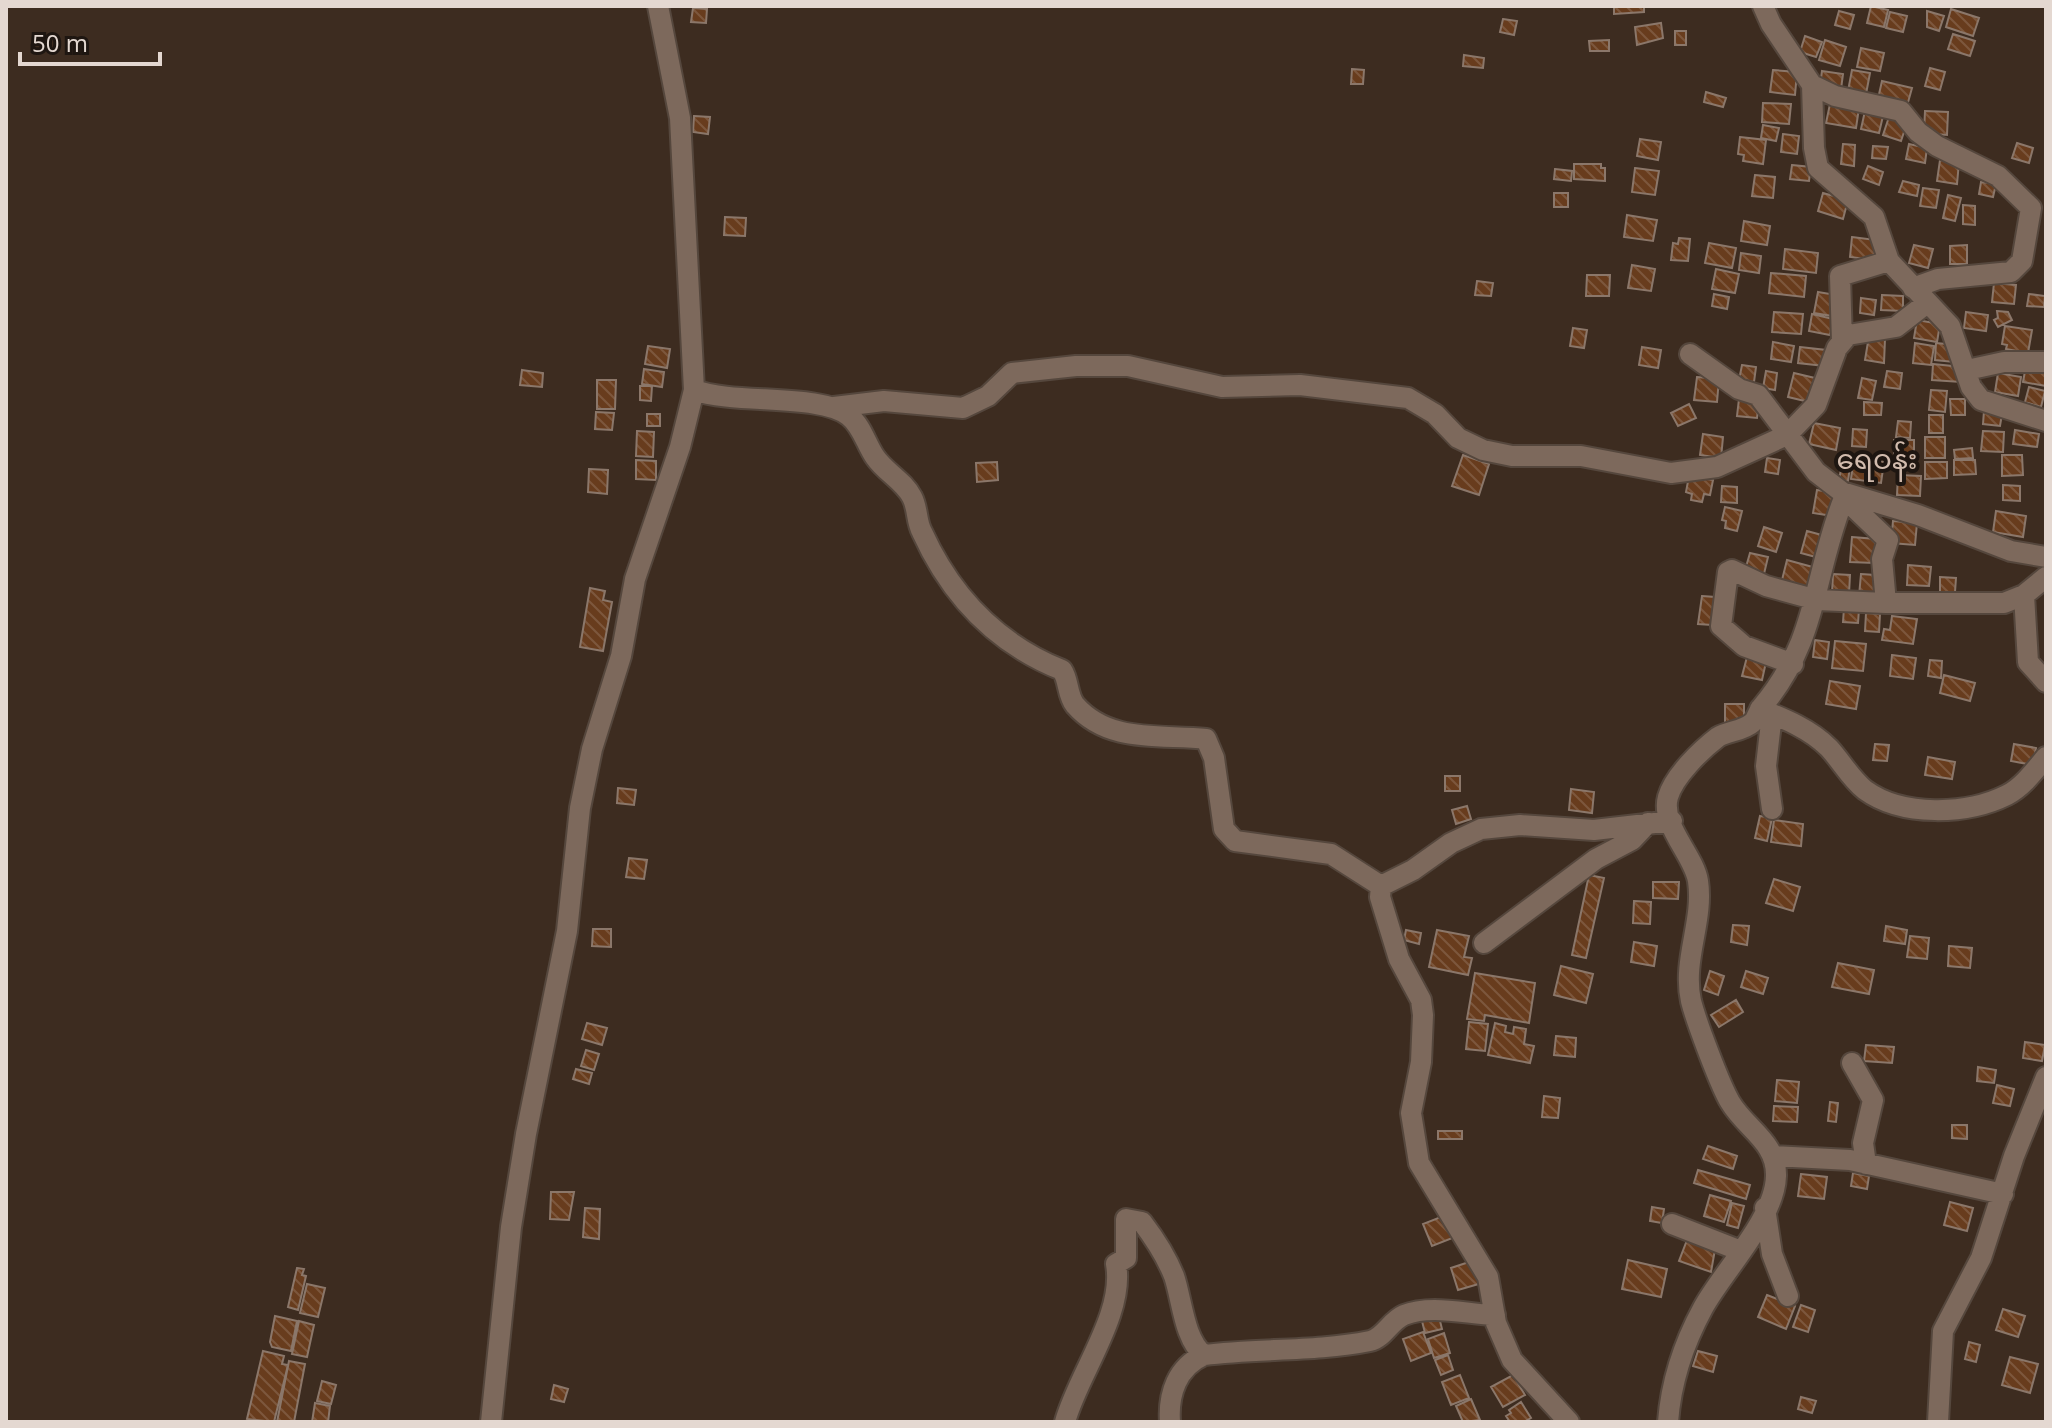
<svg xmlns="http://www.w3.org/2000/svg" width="2052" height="1428" viewBox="0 0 2052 1428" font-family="'Open Sans','Noto Sans Myanmar',sans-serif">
	<defs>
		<pattern id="building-back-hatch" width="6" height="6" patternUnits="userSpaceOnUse" patternTransform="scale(2)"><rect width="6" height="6" fill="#683c1d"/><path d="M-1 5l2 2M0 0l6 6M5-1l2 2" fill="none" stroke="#7d573d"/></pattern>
	</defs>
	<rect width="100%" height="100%" fill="#3d2c20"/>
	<path fill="url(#building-back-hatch)" stroke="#8b776a" stroke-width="2" d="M1614 6H1644V12L1614 14Z
		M1871 6 1888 10 1884 27 1867 23Z
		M693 8 707 9 706 23 691 22Z
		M1951 9 1979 18 1973 36 1946 27Z
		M1839 11 1854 15 1850 29 1835 25Z
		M1927 11 1944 16 1939 31 1927 27Z
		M1890 12 1907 16 1903 32 1886 28Z
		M1503 19 1517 21 1514 35 1500 32Z
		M1661 23 1663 38 1637 45 1635 27Z
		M1675 31H1686V45H1675Z
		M1953 34 1975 41 1970 56 1948 49Z
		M1805 36 1822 42 1816 57 1800 52Z
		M1609 40V51H1590L1589 41Z
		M1825 40 1846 47 1840 66 1819 60Z
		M1861 48 1884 53 1880 71 1857 67Z
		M1464 55 1484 58 1483 68 1463 66Z
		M1930 68 1945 72 1940 90 1925 86Z
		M1352 69 1364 70 1363 84H1351Z
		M1773 70 1797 72 1795 95 1770 92Z
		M1852 70 1870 73 1866 94 1848 91Z
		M1822 71 1843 74 1841 89 1820 86Z
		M1882 81 1912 88 1907 106 1877 103Z
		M1706 92 1726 98 1723 107 1704 102Z
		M1763 103 1791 104 1789 124 1762 122Z
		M1830 104 1859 108 1856 128 1826 123Z
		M1865 111 1883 116 1879 133 1861 129Z
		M1925 111 1948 112 1947 135 1924 133Z
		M694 116 710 117 708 134 693 132Z
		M1889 117 1907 123 1901 141 1883 135Z
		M1763 125 1779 128 1776 141 1761 138Z
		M1783 134 1799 136 1797 154 1781 152Z
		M1740 137 1766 140 1763 164 1743 161 1744 155 1738 154Z
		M1640 139 1661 142 1658 160 1637 156Z
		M2017 143 2033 148 2029 163 2012 158Z
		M1843 144 1855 145 1854 166 1841 164Z
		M1909 144 1927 148 1925 163 1906 159Z
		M1873 146 1888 147 1886 159 1872 158Z
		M1940 160 1959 162 1957 184 1937 181Z
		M1574 164H1601V168H1605V181L1574 179Z
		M1792 165 1811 167 1809 181 1790 179Z
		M1868 166 1883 172 1879 185 1863 179Z
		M1635 168 1659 171 1655 195 1632 192Z
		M1555 169 1572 171 1571 181 1554 179Z
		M1755 175 1775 177 1773 198 1752 196Z
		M1903 181 1919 185 1917 196 1899 192Z
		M1981 182 1996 184 1993 197 1979 194Z
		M1923 188 1939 190 1936 208 1920 206Z
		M1554 193H1568V207H1554Z
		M1823 193 1848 200 1843 219 1818 211Z
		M1948 195 1961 198 1955 221 1943 218Z
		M1963 205 1975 206V225L1963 224Z
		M1627 215 1657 220 1653 241 1624 237Z
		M725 217 746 218 745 236 724 235Z
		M1744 221 1770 226 1767 245 1741 241Z
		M1852 237 1876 240 1874 260 1850 257Z
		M1679 238 1690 239 1688 261 1671 260 1673 243 1678 244Z
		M1709 243 1736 248 1732 268 1705 263Z
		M1914 245 1933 249 1928 268 1909 263Z
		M1967 245V264H1950V246Z
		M1785 249 1818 253 1816 273 1783 269Z
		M1741 253 1761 256 1759 273 1739 270Z
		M1632 265 1655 269 1651 291 1628 288Z
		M1716 269 1739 274 1735 293 1712 289Z
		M1771 273 1806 276 1804 297 1769 293Z
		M1587 275H1610L1609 296H1586Z
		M1477 281 1493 283 1491 296 1475 295Z
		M1994 283 2016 285 2014 304 1992 302Z
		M1818 292 1836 295 1832 316 1814 313Z
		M1714 294 1729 297 1727 309 1712 306Z
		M2029 294 2045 296 2044 307 2027 306Z
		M1882 295 1903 296V311L1881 310Z
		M1861 298 1876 300 1874 315 1860 313Z
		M1997 311 2008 312 2012 320 1998 327 1994 320 1998 318Z
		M1774 312 1803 314 1801 334 1772 332Z
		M1966 312 1988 315 1986 331 1964 328Z
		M1812 314 1833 319 1830 335 1809 331Z
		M1917 320 1940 324 1937 342 1914 338Z
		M2005 326 2032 330 2028 353 2006 349 2007 345 2002 344Z
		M1573 328 1587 330 1584 348 1570 346Z
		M1869 336 1885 339 1884 363 1865 360Z
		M1773 342 1794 346 1791 362 1771 359Z
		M1915 343 1934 346 1931 365 1913 363Z
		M1936 343 1956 345 1954 362 1935 360Z
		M648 346 670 349 667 368 645 364Z
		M1642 347 1661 350 1658 368 1639 365Z
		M1800 347 1826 350 1824 366 1798 363Z
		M1933 364 1962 367 1961 382 1932 380Z
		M1742 365 1756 367 1754 382 1739 380Z
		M2026 366 2046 369V386L2023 382Z
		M644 369 664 372 662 387 642 384Z
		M522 370 543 373 542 387 520 385Z
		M1766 371 1777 373 1775 390 1763 388Z
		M1887 371 1902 373 1900 389 1884 387Z
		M1794 373 1815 378 1809 402 1788 397Z
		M1998 373 2021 377 2018 396 1995 392Z
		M1697 377 1719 379 1717 402 1694 400Z
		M1862 378 1876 381 1872 400 1858 398Z
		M597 380H616L615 409H597Z
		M640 386H652L651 401 640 400Z
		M2029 387 2045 391 2041 407 2025 402Z
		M1931 390 1947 391 1945 412 1929 410Z
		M1739 399 1759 402 1757 418 1737 416Z
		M1950 399H1965V415H1951Z
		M1864 402 1882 403 1881 415H1864Z
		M1689 404 1696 418 1678 426 1671 413Z
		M1984 411 2002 414 2000 426 1983 424Z
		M596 412 614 413 612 430 595 429Z
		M647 414H660V426H647Z
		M1929 415H1943V433H1929Z
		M1898 421 1911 422 1910 438 1896 437Z
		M1814 423 1840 428 1836 450 1809 444Z
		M1853 429 1867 430 1866 447 1852 446Z
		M2015 430 2039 434 2037 447 2013 444Z
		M637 431 654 432 653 457 636 456Z
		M1983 431 2004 432 2003 452 1981 451Z
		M1703 434 1723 437 1721 458 1700 455Z
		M1925 437H1945V458H1925Z
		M1894 440H1914V464H1894Z
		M1972 448 1973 458 1955 459 1954 450Z
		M1463 455 1489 464 1479 495 1452 486Z
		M2002 455H2022L2023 475 2002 476Z
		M1854 457 1884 462 1881 483 1851 479Z
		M1767 458 1780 460 1778 474 1765 472Z
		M1843 458 1851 459 1848 481 1839 480Z
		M636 460 656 461V480L636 479Z
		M1954 460H1975L1976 474 1954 475Z
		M997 462 998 480 977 482 976 463Z
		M1925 462H1947V478L1925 479Z
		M589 469 608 470 607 494 588 492Z
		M1898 475 1921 476 1920 496 1897 495Z
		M1689 476 1713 480 1710 495 1704 494 1702 502 1691 500 1692 494 1686 492Z
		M2003 485 2020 486V501L2003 500Z
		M1722 486 1737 487V503L1721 502Z
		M1817 490 1837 493 1833 516 1813 513Z
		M1725 507 1742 511 1737 531 1725 528 1726 521 1722 520Z
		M1996 511 2026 516 2023 537 1993 532Z
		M1893 521 1917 523 1915 545 1891 543Z
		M1764 527 1782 533 1776 552 1758 546Z
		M1807 531 1829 537 1823 559 1801 553Z
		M1852 537 1876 539 1874 563 1850 562Z
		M1750 553 1768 557 1763 578 1744 574Z
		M1787 560 1820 569 1814 592 1781 584Z
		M1908 565 1931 567 1929 586 1907 585Z
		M1833 574 1850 575 1849 594 1832 593Z
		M1861 574 1875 575 1874 597 1859 596Z
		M1940 577 1956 578 1955 592H1940Z
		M590 588 605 591 603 600 612 602 603 651 580 647Z
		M1702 596 1715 597 1712 625 1698 624Z
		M1844 608 1859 609 1858 623 1843 622Z
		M1866 613 1880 614 1879 632 1865 631Z
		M1892 616 1917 619 1913 644 1882 640 1884 629 1890 630Z
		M1815 640 1829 642 1827 659 1813 657Z
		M1835 641 1866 644 1863 671 1832 668Z
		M1892 655 1916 658 1913 679 1890 676Z
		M1747 657 1766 662 1762 680 1742 676Z
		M1930 660 1942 661 1941 678 1928 676Z
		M1944 675 1975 683 1970 701 1940 693Z
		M1830 681 1860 686 1856 709 1826 704Z
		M1725 704H1744V723H1725Z
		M1875 744 1889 745 1887 761 1873 760Z
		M2014 744 2036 748 2033 765 2011 761Z
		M1928 757 1955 762 1952 779 1925 775Z
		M1445 776H1460V791H1445Z
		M618 788 636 790 634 805 617 803Z
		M1571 789 1594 792 1592 813 1569 810Z
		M1467 806 1471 819 1456 824 1452 810Z
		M1760 816 1772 818 1767 841 1755 838Z
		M1774 820 1803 824 1801 846 1771 842Z
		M629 858 647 860 644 879 626 877Z
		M1589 875 1604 878 1586 958 1572 955Z
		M1774 879 1800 887 1793 911 1766 903Z
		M1653 882H1679L1678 899 1653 898Z
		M1634 901 1651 902 1650 924 1633 923Z
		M1733 925 1749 926 1747 945 1731 942Z
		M1886 926 1907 930 1905 944 1884 941Z
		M593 929H611V947L592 946Z
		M1406 930 1421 933 1419 944 1404 940Z
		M1437 930 1469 936 1464 957 1472 958 1468 975 1429 967Z
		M1910 936 1929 938 1927 959 1907 957Z
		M1634 942 1657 946 1654 966 1631 962Z
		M1949 946 1972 948 1970 968 1948 966Z
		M1838 963 1874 970 1869 994 1832 987Z
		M1561 966 1593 974 1586 1003 1554 995Z
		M1710 971 1724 976 1718 995 1704 990Z
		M1746 971 1768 978 1763 994 1741 987Z
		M1475 973 1535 983 1529 1023 1485 1015 1484 1021 1467 1019Z
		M1736 1000 1743 1012 1719 1027 1711 1015Z
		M1469 1022 1488 1024 1485 1051 1466 1049Z
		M587 1023 607 1028 602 1045 582 1039Z
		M1495 1023 1506 1026 1505 1032 1513 1034 1514 1027 1526 1029 1524 1044 1534 1046 1530 1063 1488 1055Z
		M1556 1036 1576 1038 1575 1057 1554 1055Z
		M2025 1042 2045 1045 2042 1061 2023 1058Z
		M1866 1045 1894 1047 1892 1063 1864 1061Z
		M586 1050 599 1054 594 1070 581 1066Z
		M1978 1067 1996 1070 1994 1083 1977 1081Z
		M576 1069 592 1073 589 1084 573 1079Z
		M1777 1080 1799 1082 1797 1103 1775 1101Z
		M1997 1085 2014 1089 2010 1106 1993 1103Z
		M1544 1096 1560 1098 1558 1118 1542 1117Z
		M1830 1102 1838 1103 1836 1122 1828 1121Z
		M1774 1106 1798 1107 1797 1122 1773 1121Z
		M1952 1125H1967V1139L1952 1138Z
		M1438 1131H1462V1139H1438Z
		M1708 1146 1737 1156 1733 1169 1703 1159Z
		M1698 1170 1750 1185 1746 1199 1694 1183Z
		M1853 1173 1869 1176 1867 1189 1851 1186Z
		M1801 1174 1827 1177 1824 1199 1798 1196Z
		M551 1192H574L569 1220 550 1219Z
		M1710 1195 1731 1201 1724 1222 1704 1216Z
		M1950 1202 1973 1208 1967 1231 1944 1225Z
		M1732 1203 1744 1206 1738 1228 1727 1225Z
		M1652 1207 1664 1209 1662 1223 1650 1221Z
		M585 1208 600 1209 599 1239 583 1237Z
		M1446 1215 1455 1237 1432 1246 1423 1224Z
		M1689 1235 1716 1244 1711 1272 1679 1261Z
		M1475 1260 1482 1283 1458 1290 1451 1268Z
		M1628 1260 1667 1269 1661 1297 1622 1289Z
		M297 1268 304 1269 302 1275 306 1276 298 1310 288 1307Z
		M307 1284 325 1288 318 1317 300 1313Z
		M1767 1295 1795 1306 1786 1329 1758 1317Z
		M1801 1305 1815 1310 1808 1332 1793 1327Z
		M2003 1309 2025 1316 2018 1337 1996 1330Z
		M275 1316 297 1321 291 1351 272 1347 270 1342Z
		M1439 1317 1442 1329 1425 1333 1422 1321Z
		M299 1321 314 1325 307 1357 292 1354Z
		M1423 1332 1431 1353 1411 1361 1403 1339Z
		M1444 1333 1450 1353 1434 1358 1428 1339Z
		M1969 1342 1980 1345 1976 1362 1965 1359Z
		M263 1351 284 1356 282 1364 288 1365 274 1422 247 1419Z
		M1698 1351 1717 1356 1713 1372 1693 1366Z
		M1448 1355 1453 1370 1441 1375 1435 1360Z
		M2010 1357 2038 1364 2030 1393 2002 1385Z
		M289 1361 305 1364 294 1422H277Z
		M1460 1375 1469 1398 1451 1405 1442 1382Z
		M1513 1375 1525 1395 1503 1407 1491 1387Z
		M322 1381 336 1385 331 1404 317 1401Z
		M554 1385 568 1389 564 1402 551 1399Z
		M1801 1397 1816 1401 1812 1413 1798 1409Z
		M1471 1399 1480 1420 1463 1422 1456 1406Z
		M1521 1402 1531 1418 1524 1422H1510L1506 1416 1511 1413 1509 1410Z
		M315 1403 330 1406 328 1422H312Z"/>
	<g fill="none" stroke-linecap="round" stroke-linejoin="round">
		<defs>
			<path id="minor" d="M1763 6 1771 24 1812 85 1814 148 1818 168 1874 217 1889 261 1950 326 1971 387 1981 400 2046 421
				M1812 85 1835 96 1901 111 1918 132 1937 146 1998 176 2031 208 2022 261 2011 272 1938 279 1913 288
				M1842 342 1840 276 1889 261
				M1690 354 1739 389 1758 395 1816 472 1842 492 1918 515 2011 551 2046 557
				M1967 370 2004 362H2046
				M694 390C735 405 821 393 849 416 862 426 866 444 875 457 885 472 904 481 912 497 918 508 916 521 922 532 951 596 997 644 1062 670 1069 680 1067 695 1075 705 1109 744 1161 734 1206 739L1214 758 1224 829 1235 841 1331 854 1381 886
				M834 407 884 401 963 408 988 396 1012 373 1076 366H1128L1222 387 1300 385 1408 398 1435 414 1458 438 1483 450 1512 456H1581L1671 473 1717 467 1787 435 1816 405 1837 348 1848 335 1896 327 1927 303
				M1844 498 1888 540 1882 559 1886 603
				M2024 595 2028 662 2046 682
				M1793 664 1744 646 1721 626 1728 572 1732 570 1766 586 1817 600 1886 603H2004L2024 595 2046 577
				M1760 709C1785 719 1810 729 1829 748 1841 761 1851 779 1865 790 1902 817 1967 815 2007 795 2023 787 2035 770 2046 757
				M1772 809 1766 766 1772 714
				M1484 943 1596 859 1632 840 1648 823
				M1852 1063 1873 1100 1863 1143 1866 1164
				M1774 1156 1850 1160 2003 1194
				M1765 1208 1772 1254 1788 1296
				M1672 1224 1741 1251
				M491 1422 511 1227 526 1134 567 931 580 808 592 749 621 656 635 579 680 447 694 390 680 118 658 6
				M1065 1422C1078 1374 1125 1314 1116 1264L1126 1258V1219L1142 1222C1155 1239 1166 1256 1174 1276 1182 1299 1184 1340 1204 1355
				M1170 1422C1168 1394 1177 1367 1204 1355 1259 1348 1316 1352 1370 1341 1384 1338 1390 1321 1404 1315 1431 1304 1466 1314 1495 1315
				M1569 1422 1512 1360 1496 1323 1488 1277 1419 1163 1411 1113 1421 1062 1423 1015 1421 1000 1399 959 1380 897 1381 886 1413 870 1451 843 1481 829 1520 825 1594 830 1672 821
				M1668 1422C1671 1382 1684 1343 1703 1308 1723 1271 1775 1219 1776 1176 1777 1142 1746 1129 1730 1102 1720 1085 1696 1021 1691 1001 1682 960 1704 921 1698 881 1694 855 1660 825 1668 797 1674 776 1701 750 1718 737 1728 731 1743 731 1752 723 1756 720 1758 712 1761 708 1819 640 1813 575 1844 498L1842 492
				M1938 1422 1943 1331 1981 1258 2014 1156 2046 1077"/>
		</defs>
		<use href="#minor" stroke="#55473d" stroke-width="24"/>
		<use href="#minor" stroke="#7d695c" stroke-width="20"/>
	</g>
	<g text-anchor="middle" stroke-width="8" stroke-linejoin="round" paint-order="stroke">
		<g font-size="28" fill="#d1bbad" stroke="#1e1611">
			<text x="1877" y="469">ရေဝန်း</text>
		</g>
	</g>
	<rect width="2052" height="1428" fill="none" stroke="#e4d8d1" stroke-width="16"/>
	<path d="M20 52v12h140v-12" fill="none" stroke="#e4d8d1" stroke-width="4"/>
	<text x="32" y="52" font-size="24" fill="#e4d8d1" stroke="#1e1611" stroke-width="6" paint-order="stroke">50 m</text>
</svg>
